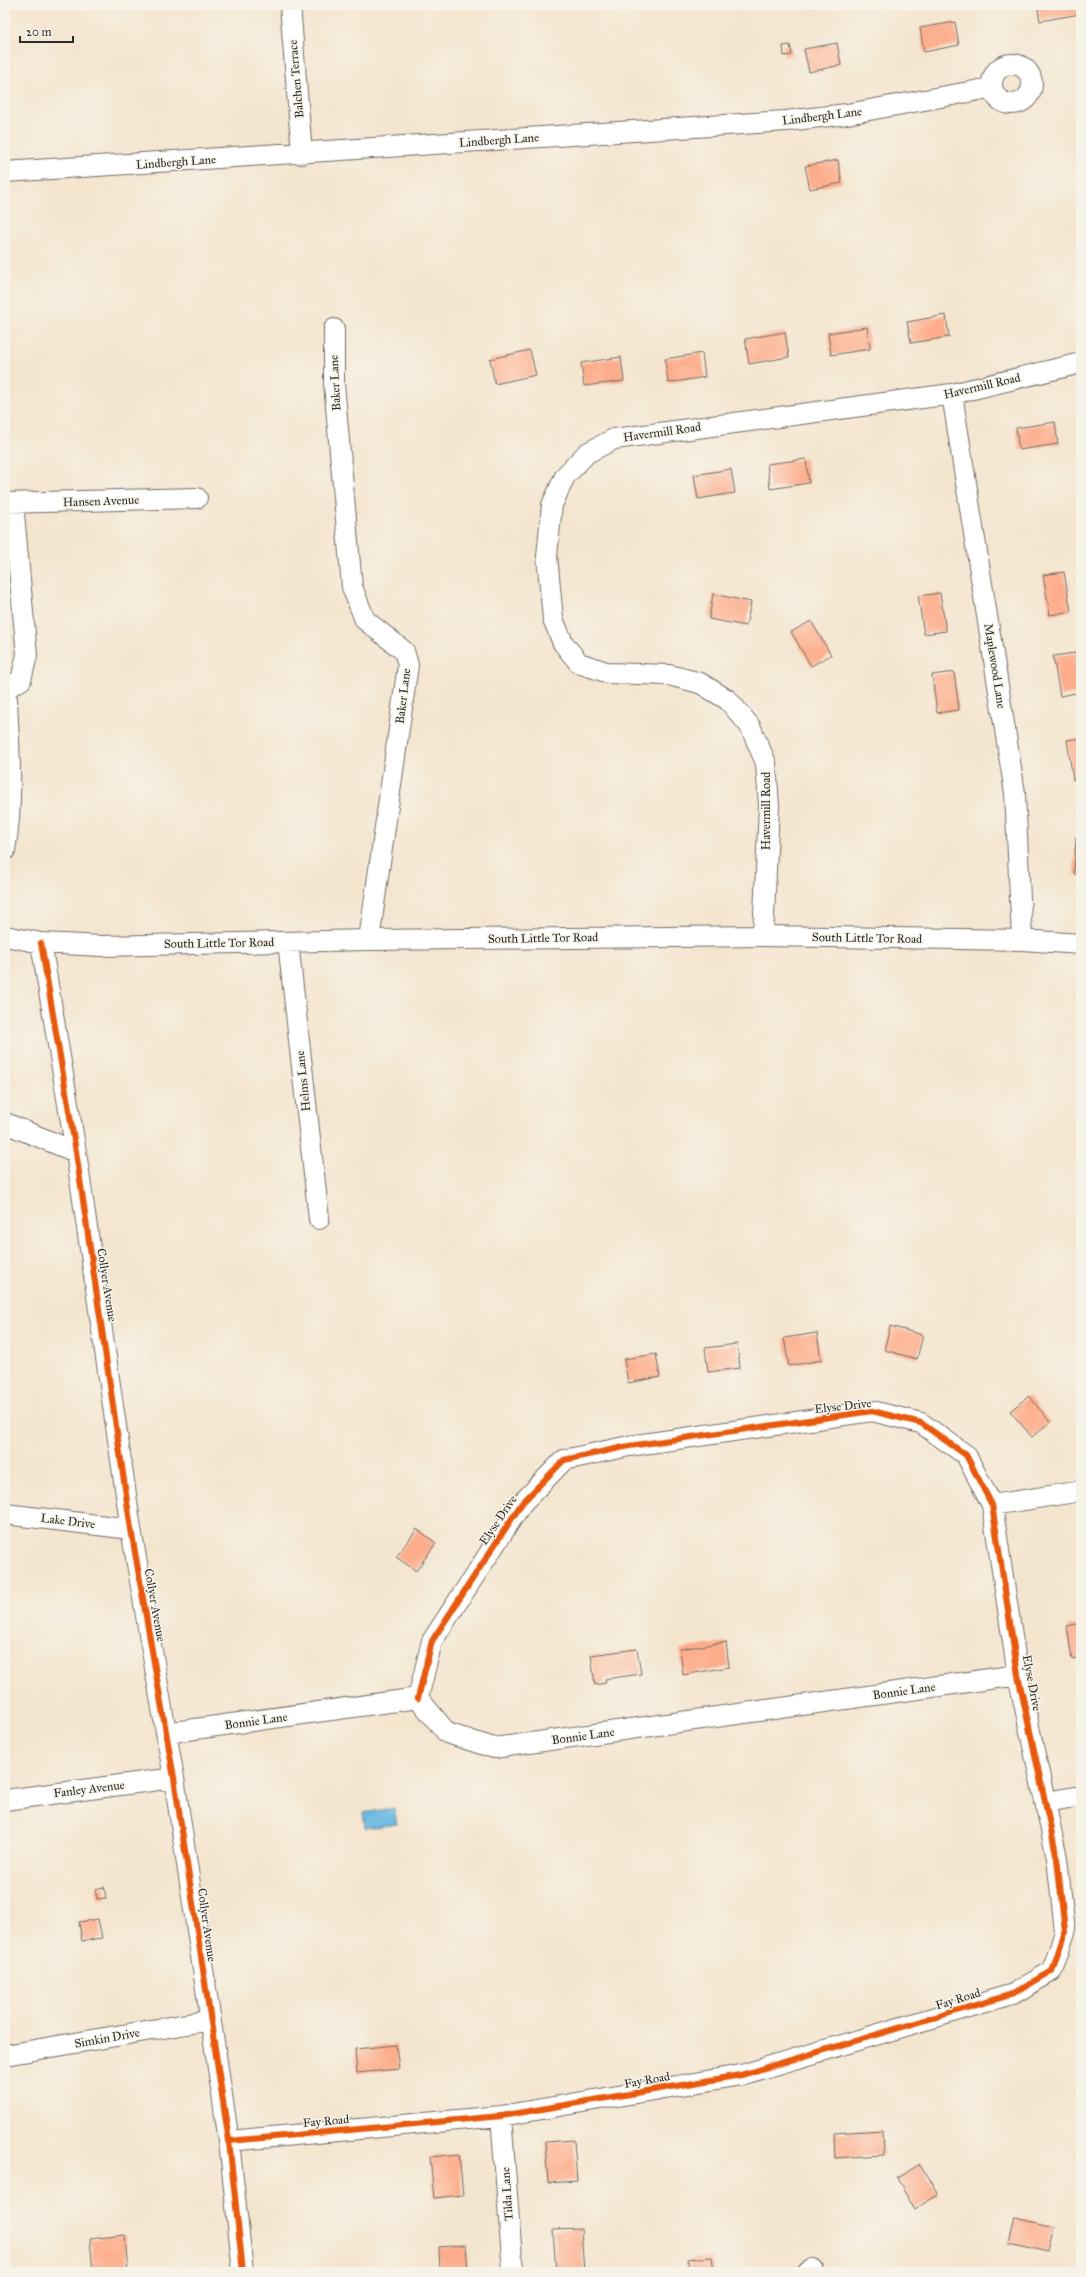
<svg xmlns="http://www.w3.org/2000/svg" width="1086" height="2277" viewBox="0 0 1086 2277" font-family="'IM FELL Great Primer',serif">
	<rect width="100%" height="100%" fill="#f7f3e8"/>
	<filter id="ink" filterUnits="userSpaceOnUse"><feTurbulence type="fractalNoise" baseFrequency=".025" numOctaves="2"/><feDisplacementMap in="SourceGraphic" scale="8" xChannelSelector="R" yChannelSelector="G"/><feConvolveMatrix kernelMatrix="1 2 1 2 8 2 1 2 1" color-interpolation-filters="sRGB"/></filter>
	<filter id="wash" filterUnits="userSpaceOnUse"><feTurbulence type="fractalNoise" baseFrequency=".012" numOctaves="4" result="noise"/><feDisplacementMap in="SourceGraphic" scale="16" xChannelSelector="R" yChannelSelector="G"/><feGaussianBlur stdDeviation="0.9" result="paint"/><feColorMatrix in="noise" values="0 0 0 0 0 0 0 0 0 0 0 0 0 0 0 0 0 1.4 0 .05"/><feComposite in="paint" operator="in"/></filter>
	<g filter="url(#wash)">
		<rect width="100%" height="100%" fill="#f4e5cf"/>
		<path fill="#68b7e2" stroke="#4a7186" d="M394 1808 397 1824 365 1828 363 1813Z"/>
		<g id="blocks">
			<path fill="#fdad8b" d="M1037 5H1078L1080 14 1040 21Z
				M955 22 959 45 924 52 920 28Z
				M837 43 841 65 809 72 804 49Z
				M790 45 792 55 784 56 783 46Z
				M838 160 842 183 810 189 805 166Z
				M946 315 949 337 911 343 907 322Z
				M867 327 870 349 831 355 828 333Z
				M785 332 789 357 749 364 745 339Z
				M530 350 536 375 495 384 490 359Z
				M702 353 705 377 668 383 665 359Z
				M621 357 624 381 584 386 581 363Z
				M1055 422 1058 444 1019 450 1016 428Z
				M806 459 809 483 770 489 767 464Z
				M731 469 735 493 698 499 694 475Z
				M1064 572 1071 611 1050 615 1043 575Z
				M940 593 946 631 924 634 918 596Z
				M713 594 751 602 746 626 709 619Z
				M811 621 831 655 811 666 791 632Z
				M1075 653 1081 692 1060 696 1053 656Z
				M954 672 959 710 937 713 932 675Z
				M1081 738V779L1073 780 1067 740Z
				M1076 837H1081V875L1074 874Z
				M890 1326 923 1335 917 1359 884 1350Z
				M817 1333 821 1360 789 1366 784 1338Z
				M737 1344 740 1368 708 1372 705 1348Z
				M656 1354 660 1377 628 1383 624 1359Z
				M1029 1396 1050 1422 1032 1437 1010 1411Z
				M417 1529 436 1543 416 1571 396 1557Z
				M1081 1623V1657L1072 1659 1067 1626Z
				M726 1642 729 1667 683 1675 680 1649Z
				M637 1649 641 1674 605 1679 606 1683 595 1685 591 1655Z
				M104 1887 106 1898 97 1899 95 1889Z
				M98 1919 102 1938 82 1941 79 1922Z
				M396 2045 399 2069 357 2073 355 2049Z
				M882 2130 883 2155 835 2158 834 2133Z
				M574 2140 577 2181 548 2183 545 2142Z
				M459 2154 463 2195 434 2198 430 2157Z
				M920 2164 938 2195 915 2209 897 2178Z
				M1015 2217 1054 2226 1048 2252 1009 2243Z
				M581 2229 584 2272H556L553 2230Z
				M125 2235 128 2272H93L90 2239Z
				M466 2245 468 2272H440L439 2247Z
				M712 2257 714 2272H689L688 2259Z"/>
		</g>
	</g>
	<g filter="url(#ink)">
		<use href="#blocks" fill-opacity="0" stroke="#716c64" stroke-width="1"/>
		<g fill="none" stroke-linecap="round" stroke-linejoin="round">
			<defs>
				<path id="minor" d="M290 5 302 154
					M992 84a20 20 0 1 1 40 0a20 20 0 1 1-40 0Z
					M5 172 786 121 847 114 991 88
					M334 329V384L352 587 365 620 404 651 408 665 369 940
					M952 394 1015 793 1022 940
					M5 503 197 498
					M5 689 21 680 27 655 13 503
					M5 697 7 699C9 749 14 800 5 850
					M5 936 41 943 102 946 369 940 763 936 1022 940 1081 944
					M763 936 769 806 766 763 750 726 728 700 700 683 669 675 609 673 579 663 563 643 553 619 547 556 552 505 565 476 587 453 614 439 952 394 1081 363
					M288 942 319 1219
					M41 943 76 1152 131 1529 174 1778 229 2141 243 2272
					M5 1123 76 1152
					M992 1505 1081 1491
					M5 1514 131 1529
					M418 1698 447 1733 494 1748 1018 1675
					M166 1733 418 1698
					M5 1800 174 1778
					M1045 1802 1081 1796
					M5 2055 210 2020
					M501 2116 513 2272
					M229 2141 501 2116 741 2075 1013 1994 1052 1971 1065 1932 1057 1858 1018 1675 992 1505 966 1455 921 1423 872 1411 629 1446 564 1460 522 1503 432 1641 418 1698
					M808 2272 813 2269"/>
			</defs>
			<use href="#minor" stroke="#716c64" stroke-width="22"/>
			<use href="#minor" stroke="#fff" stroke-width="20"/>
			<defs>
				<path id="cycleway" d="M41 943 76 1152 131 1529 174 1778 229 2141 243 2272
					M229 2141 501 2116 741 2075 1013 1994 1052 1971 1065 1932 1057 1858 1018 1675 992 1505 966 1455 921 1423 872 1411 629 1446 564 1460 522 1503 432 1641 418 1698"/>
			</defs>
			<use href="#cycleway" stroke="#f7f3e8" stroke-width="8"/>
			<use href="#cycleway" stroke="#e8590c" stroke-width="6"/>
		</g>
	</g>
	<g text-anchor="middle" stroke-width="3" stroke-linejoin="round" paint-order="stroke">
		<g font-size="12" fill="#2b2b2b" stroke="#f7f3e8">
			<text transform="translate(296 79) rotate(-95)" y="4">Balchen Terrace</text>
			<text transform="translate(822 116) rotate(-7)" y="4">Lindbergh Lane</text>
			<text transform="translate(499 140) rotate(-4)" y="4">Lindbergh Lane</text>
			<text transform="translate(176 162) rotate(-4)" y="4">Lindbergh Lane</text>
			<text transform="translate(335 383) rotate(-93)" y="4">Baker Lane</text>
			<text transform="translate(982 386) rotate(-13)" y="4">Havermill Road</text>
			<text transform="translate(662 432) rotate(-8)" y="4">Havermill Road</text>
			<text transform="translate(101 501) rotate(-2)" y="4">Hansen Avenue</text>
			<text transform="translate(995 666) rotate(81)" y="4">Maplewood Lane</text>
			<text transform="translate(403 696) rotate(-83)" y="4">Baker Lane</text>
			<text transform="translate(766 811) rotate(-90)" y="4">Havermill Road</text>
			<text transform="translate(543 938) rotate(-1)" y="4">South Little Tor Road</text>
			<text transform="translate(867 938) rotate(1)" y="4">South Little Tor Road</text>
			<text transform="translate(219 943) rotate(-1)" y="4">South Little Tor Road</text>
			<text transform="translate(303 1081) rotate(-96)" y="4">Helms Lane</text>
			<text transform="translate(107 1285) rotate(81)" y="4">Collyer Avenue</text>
			<text transform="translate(843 1406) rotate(-6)" y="4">Elyse Drive</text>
			<text transform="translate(498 1520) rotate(-56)" y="4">Elyse Drive</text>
			<text transform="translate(68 1521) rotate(7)" y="4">Lake Drive</text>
			<text transform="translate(155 1605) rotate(80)" y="4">Collyer Avenue</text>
			<text transform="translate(1032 1683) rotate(79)" y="4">Elyse Drive</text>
			<text transform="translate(904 1691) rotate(-8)" y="4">Bonnie Lane</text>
			<text transform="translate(256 1721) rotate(-8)" y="4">Bonnie Lane</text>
			<text transform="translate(583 1736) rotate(-8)" y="4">Bonnie Lane</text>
			<text transform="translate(89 1789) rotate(-7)" y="4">Fanley Avenue</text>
			<text transform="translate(207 1925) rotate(82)" y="4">Collyer Avenue</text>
			<text transform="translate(958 1999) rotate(-17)" y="4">Fay Road</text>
			<text transform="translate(107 2038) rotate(-10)" y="4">Simkin Drive</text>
			<text transform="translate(647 2080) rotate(-10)" y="4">Fay Road</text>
			<text transform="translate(326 2121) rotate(-5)" y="4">Fay Road</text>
			<text transform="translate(507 2194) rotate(-94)" y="4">Tilda Lane</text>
		</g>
	</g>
	<rect width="1086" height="2277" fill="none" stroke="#f7f3e8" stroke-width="20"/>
	<path d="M20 36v6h53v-6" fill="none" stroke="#2b2b2b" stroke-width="2"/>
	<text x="26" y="36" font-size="12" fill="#2b2b2b" stroke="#f7f3e8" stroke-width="3" paint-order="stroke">20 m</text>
</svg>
